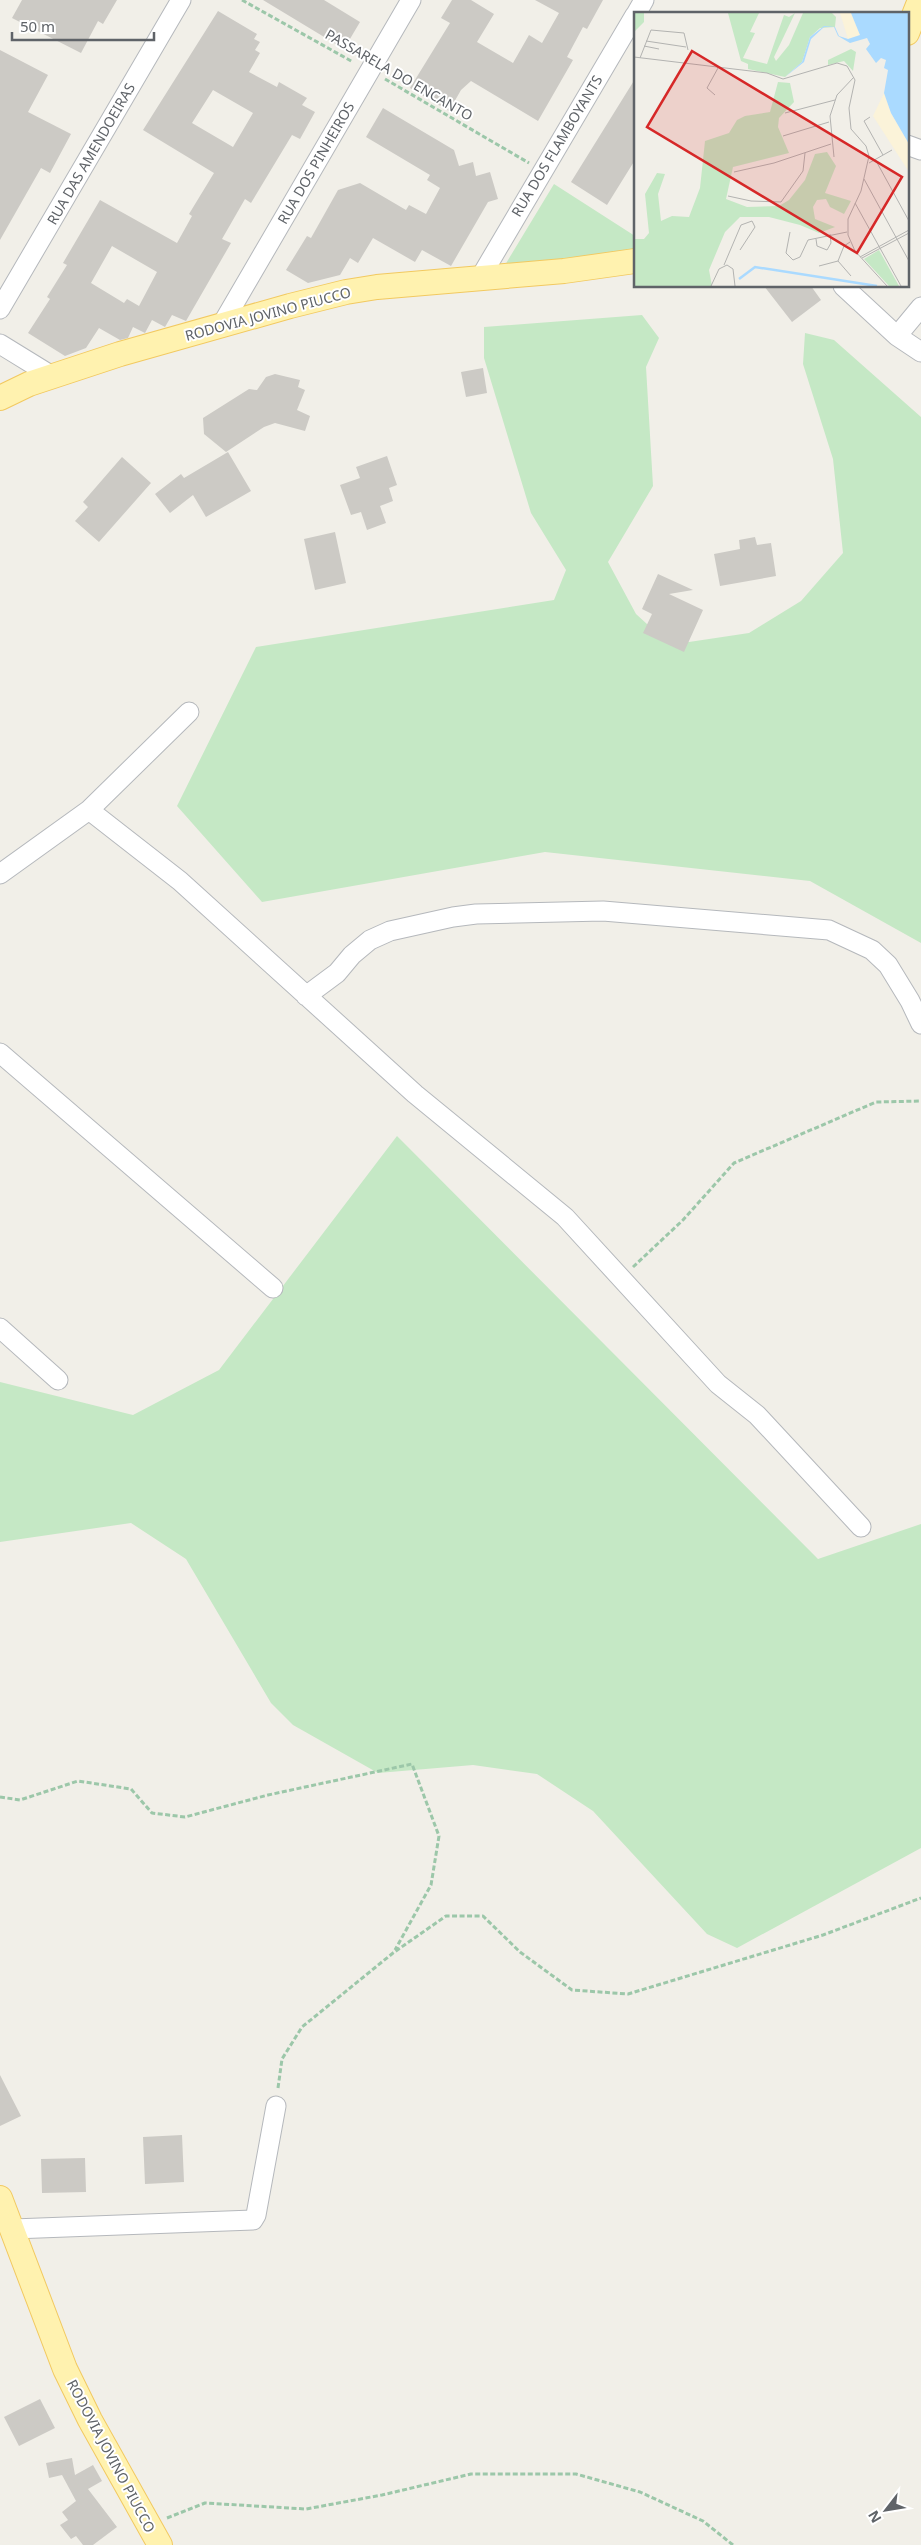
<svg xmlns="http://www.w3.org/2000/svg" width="921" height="2545" viewBox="0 0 921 2545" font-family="'Noto Sans',sans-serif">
	<rect width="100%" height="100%" fill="#f1efe8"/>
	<path fill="#c5e8c5" d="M554 184 635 236V250L576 259 505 265Z
		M642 315 659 338 646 367 653 486 608 562 636 614 659 635 689 642 749 633 801 601 843 553 833 459 803 364 805 333 834 340 921 417V943L810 881 545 852 262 902 177 806 256 647 554 600 566 570 531 513 484 358V327Z
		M397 1136 818 1559 921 1524V1848L737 1948 707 1934 593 1811 537 1774 473 1765 378 1773 293 1725 271 1703 186 1559 131 1523 0 1542V1382L133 1415 219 1370Z"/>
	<path fill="#cccac5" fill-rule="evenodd" d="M22 0H117L103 24 98 21 81 53 12 18Z
		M263 0H324L360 22 344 49Z
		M452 0H471L494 14 477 42 513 63 529 35 542 43 559 13 535 0H603L587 29 583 27 567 57 573 60 538 121 471 81 461 90 449 111 410 88 450 23 441 18Z
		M218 11 257 34 254 39 260 42 255 50 260 53 249 72 277 87 279 82 307 98 302 105 315 112 300 139 292 135 251 203 245 199 222 239 231 243 186 321 172 315 165 327 152 320 145 333 133 327 128 338 120 340 99 328 86 348 65 356 28 333 50 299 47 297 67 265 63 263 100 200 177 243 192 216 189 214 214 173 143 130ZM213 90 253 113 233 147 192 123ZM112 246 157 272 139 306 127 299 124 303 91 283Z
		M0 50 48 75 28 112 71 134 50 173 41 168 0 240Z
		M635 79V160L607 205 571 182Z
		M383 108 454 150 459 166 473 162 476 176 490 172 498 199 488 202 451 266 422 250 415 262 373 238 358 263 350 258 340 275 308 283 286 270 307 236 311 238 338 190 360 183 406 210 409 205 426 214 440 188 427 180 430 175 366 137Z
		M764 286H811L821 300 792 322Z
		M483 368 487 393 466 397 461 372Z
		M275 374 300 380 298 387 305 390 297 410 310 416 305 431 275 423 264 427 226 452 204 434 203 418 249 389 257 390 266 377Z
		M228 452 251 491 206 517 193 495 170 513 155 494 181 474 184 478Z
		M387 456 397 485 389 488 393 501 380 506 386 523 367 530 361 512 351 515 340 485 360 478 356 467Z
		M122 457 151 483 99 542 75 521 88 507 83 502Z
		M335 532 346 583 315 590 304 539Z
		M755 537 757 545 771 543 776 576 720 586 714 554 740 549 739 540Z
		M658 574 693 590 669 594 703 610 684 652 643 633 652 614 642 609Z
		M0 2075 21 2116 0 2126Z
		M182 2135 184 2182 145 2184 143 2137Z
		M85 2158 86 2192 42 2193 41 2159Z
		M40 2399 55 2428 19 2446 4 2417Z
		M72 2458 75 2475 93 2465 102 2481 88 2489 117 2527 93 2545H83L76 2536 71 2539 60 2525 68 2520 62 2512 76 2501 62 2475 49 2478 46 2463Z"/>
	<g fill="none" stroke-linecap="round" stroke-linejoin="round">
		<defs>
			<path id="minor" d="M636 14 644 0
				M907 145 921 150
				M480 278 635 15
				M843 286 897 336 921 352
				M0 309 181 0
				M221 326 411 0
				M897 336 921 307
				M0 344 52 376
				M89 810 180 881 415 1094 565 1217 718 1384 757 1415 861 1527
				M0 874 89 810 189 712
				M306 996 337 973 352 955 370 940 390 931 453 917 476 914 603 911 829 930 872 950 888 965 910 1001 921 1024
				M0 1053 273 1288
				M0 1328 58 1380
				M13 2229 253 2220 256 2215 276 2106"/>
			<path id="major" d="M907 33 920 0
				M0 398 29 384 120 354 290 306 346 292 377 287 564 271 635 261
				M0 2198 65 2369 90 2420 160 2545"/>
		</defs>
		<use href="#minor" stroke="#b5b8bc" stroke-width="21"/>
		<use href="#major" stroke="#f2c960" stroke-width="26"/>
		<path stroke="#9cc7a9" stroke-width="3" stroke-dasharray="5 2.5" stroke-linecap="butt" d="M242 0 353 62
			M385 79 529 163
			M633 1267 683 1220 734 1163 876 1102 921 1101
			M0 1797 20 1800 78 1781 131 1789 152 1813 185 1817 268 1795 412 1764 439 1836 431 1885 395 1950
			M278 2088 282 2059 302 2027 393 1953 446 1916H483L520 1952 572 1990 628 1994 823 1935 921 1898
			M167 2518 205 2503 306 2509 382 2495 471 2474H576L640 2492 703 2521 733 2545"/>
		<use href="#minor" stroke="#fff" stroke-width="19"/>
		<use href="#major" stroke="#fff2af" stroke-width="24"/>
	</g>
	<g text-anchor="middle" stroke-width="4" stroke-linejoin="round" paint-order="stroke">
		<g font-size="14" fill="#5f6368" stroke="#fff">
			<text transform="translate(399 75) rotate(30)" y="5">PASSARELA DO ENCANTO</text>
			<text transform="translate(557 146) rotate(-59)" y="5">RUA DOS FLAMBOYANTS</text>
			<text transform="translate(91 154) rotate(-60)" y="5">RUA DAS AMENDOEIRAS</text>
			<text transform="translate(316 163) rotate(-60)" y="5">RUA DOS PINHEIROS</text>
			<text transform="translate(268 314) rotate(-15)" y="5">RODOVIA JOVINO PIUCCO</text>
			<text transform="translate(111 2456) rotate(62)" y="5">RODOVIA JOVINO PIUCCO</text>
		</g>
	</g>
	<g transform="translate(634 12)">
		<rect width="275" height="275" fill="#f1efe8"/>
		<path d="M1 1H10V10L0 20ZM94 1H125L116 20 121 21 109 46 133 52 150 3 155 5 161 1 140 45 142 49 155 33 169 1H198L202 5 201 15 186 16 176 25 168 50 151 65 114 57V52L107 49ZM217 37 222 40 219 59 210 49 194 53V48ZM144 70 156 71 160 90 145 106 144 115 155 141 99 155 92 187 113 195 145 194 155 188 171 168 181 142 193 140 202 154 191 181 217 189 210 202 196 195 192 187 183 188 179 195 181 207 201 215 185 221 166 213 135 205H106L91 220 75 258 78 274H0V227H10L15 221 11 182 23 161 31 162 24 182 27 209 38 204 55 205 66 176 71 129 95 121 103 108 111 104 136 100ZM245 238 265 274H255L230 247Z" fill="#c5e8c5"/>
		<path d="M206 1H217L226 23 214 27ZM250 81 257 101 275 132V160L239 104Z" fill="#fbf3d9"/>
		<path d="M217 1H275V132L257 101 250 81 254 58 250 56 252 48 247 46 242 51 232 37 236 32 233 26 216 31 204 24 200 15H190L177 27 170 50 151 65 168 50 176 25 190 14 201 15 205 24 214 27 226 23Z" fill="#aadaff"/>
		<path fill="none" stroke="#aadaff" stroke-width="2.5" d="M105 267 121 255 243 274"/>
		<path fill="none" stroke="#b3b3b1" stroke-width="1" d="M12 29 52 35M10 34 25 37M0 45 133 61 149 67 203 51 213 54 221 68 215 96 217 117 232 134 235 144 227 179 214 207V223L221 239 253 274M6 46 17 18 50 21 54 38M81 83 73 76 84 56M151 101 201 88M236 105 230 109 249 143M149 124 195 110M200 145 196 104 203 83 220 65M241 147 275 209M235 151 258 138M100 160 140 151 197 132M230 167 275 249M94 184 117 189 147 190 169 159 171 141M221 191 267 274M156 220 152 241 159 248 166 245 174 228 213 220M182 227 183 234 193 238 197 231 196 222M216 230 210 234 204 249 217 264M226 245 275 218M228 246 275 221M90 253 107 213 118 209 121 215 106 238M185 254 204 249M77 274 85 257 93 253 99 257 101 274"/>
		<path fill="#d62828" fill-opacity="0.15" stroke="#d62828" stroke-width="2.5" d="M58 39 268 165 223 241 13 115Z"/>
		<rect width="275" height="275" fill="none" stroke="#5f6368" stroke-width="2.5"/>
	</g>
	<g transform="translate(886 2510) rotate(239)" stroke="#ffffff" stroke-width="4" paint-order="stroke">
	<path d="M0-4L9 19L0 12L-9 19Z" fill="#5f6368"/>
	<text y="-8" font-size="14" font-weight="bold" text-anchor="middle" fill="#5f6368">N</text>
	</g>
	<path d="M12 32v8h142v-8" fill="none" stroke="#5f6368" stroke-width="2.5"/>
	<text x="20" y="32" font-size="15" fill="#5f6368" stroke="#ffffff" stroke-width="4" paint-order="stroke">50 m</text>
</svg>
